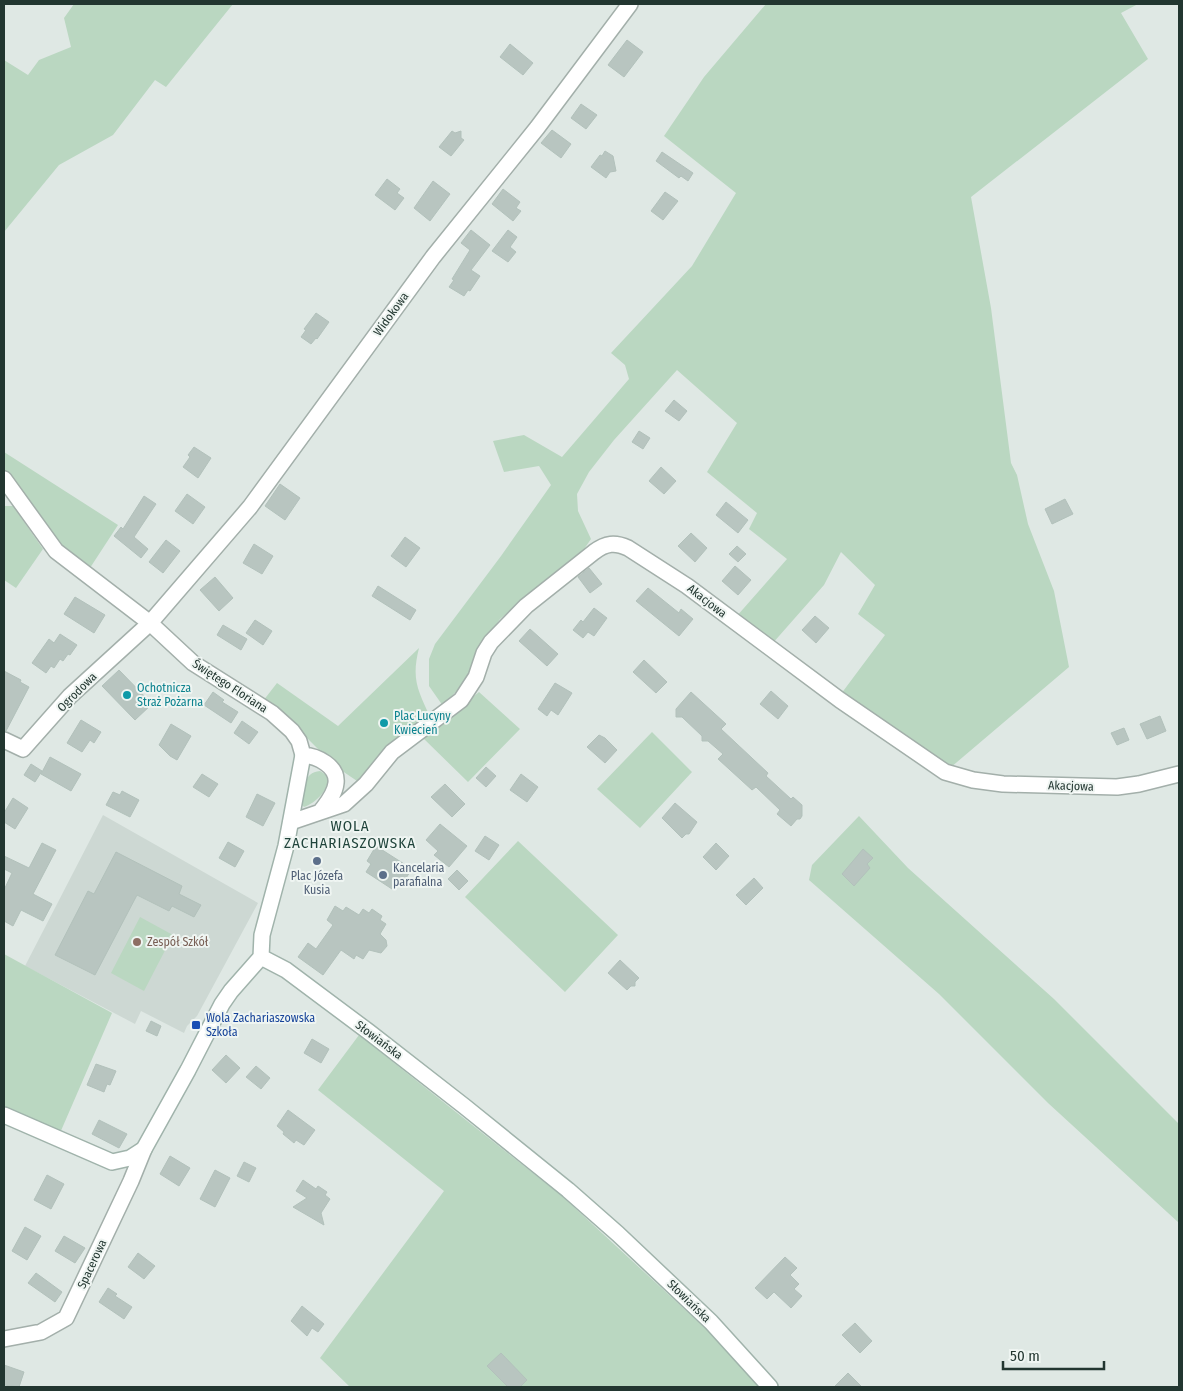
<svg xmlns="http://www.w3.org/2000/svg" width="1183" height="1391" viewBox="0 0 1183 1391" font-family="'Fira Sans Condensed',sans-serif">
	<rect width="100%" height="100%" fill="#dfe8e4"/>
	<path fill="#cdd8d3" d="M103 815 258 903 197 1016 187 1026 184 1033 141 1011 135 1024 25 966Z"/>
	<path fill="#bad7c1" d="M74 4H233L166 87 155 80 113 135 59 165 4 232V60L28 75 39 60 71 47 64 18Z
		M766 4H1138L1121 13 1148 59 971 197 991 308 1011 463 1017 475 1028 524 1054 591 1069 667 950 768 841 694 885 635 858 614 875 585 841 552 824 585 772 644 736 617 787 559 749 529 757 513 707 472 737 423 677 370 614 440 589 472 577 494 578 511 591 539 582 552 500 619 483 644 467 679 443 706 429 686V659L435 644 501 556 551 485 539 466 504 472 493 441 524 435 562 457 629 379 625 365 611 353 692 266 736 193 664 136 704 77Z
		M4 452 118 525 88 571 60 544 4 470Z
		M4 506H13L43 549 16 588 4 580Z
		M419 648C411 680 418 690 431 719L382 758 357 781 335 766 297 728 263 701 277 683 338 726Z
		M479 692 520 729 468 782 423 738Z
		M652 732 692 772 640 828 597 789Z
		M320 771 328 776C330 789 316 803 304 807L301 804C303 791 303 772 320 771Z
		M859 816 908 868 1054 999 1179 1124V1223L1048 1103 939 994 809 880 812 865Z
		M518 841 618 935 565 992 465 897Z
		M140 917 173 935 144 991 111 973Z
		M4 954 112 1013 60 1133 4 1106Z
		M359 1035 563 1197 708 1331 759 1387H350L320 1358 444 1191 318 1090Z"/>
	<path fill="#b8c5c0" stroke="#b2c1bb" d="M627 40 643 52 624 77 608 65Z
		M510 44 533 63 523 75 500 57Z
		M581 104 597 115 586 129 571 118Z
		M552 130 571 144 561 158 541 143Z
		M452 131 455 133 461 131V138L464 140 451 156 439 147Z
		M605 151 613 156 616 171 610 172 606 178 591 167 600 155 602 156Z
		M662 152 693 173 688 181 681 176 679 178 656 161Z
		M387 179 400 189 397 193 404 198 395 210 375 195Z
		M433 181 450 194 430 221 414 208Z
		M503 189 520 202 516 208 521 211 513 221 492 204Z
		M665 192 678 201 663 220 651 211Z
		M471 230 490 245 471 270 480 276 470 291 468 290 464 296 449 287 454 280 452 279 470 250 461 243Z
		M508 230 517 237 510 247 516 252 508 262 492 251Z
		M316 313 329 322 317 339 316 338 311 344 301 337 306 330 304 329Z
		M674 400 687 411 679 421 665 411Z
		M639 431 650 438 643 449 632 442Z
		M194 447 211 458 198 478 183 467 190 457 188 455Z
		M661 467 676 481 664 494 649 481Z
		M280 484 300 498 285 520 265 506Z
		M187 494 205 507 193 524 175 511Z
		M144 496 156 504 134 537 148 549 141 558 114 536 121 527 123 529Z
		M1065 499 1073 514 1052 524 1045 509Z
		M726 502 748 520 738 533 716 515Z
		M691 533 707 548 695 562 678 546Z
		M405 537 420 548 406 567 391 556Z
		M166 540 180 551 163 573 149 562Z
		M254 544 273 556 262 574 243 563Z
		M737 546 746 554 738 562 729 554Z
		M735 566 751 580 738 595 722 581Z
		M589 568 602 584 590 593 578 577Z
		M215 577 233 598 219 611 200 590Z
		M378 586 416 610 410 620 372 596Z
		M648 588 679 613 681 609 693 619 679 636 636 601Z
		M75 597 105 615 94 633 64 614Z
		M594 608 607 618 594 636 588 632 583 638 573 630 581 620 583 622Z
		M815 616 829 628 816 643 802 630Z
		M255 620 272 631 263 645 246 633Z
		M223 625 247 639 241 650 217 635Z
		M530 629 558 654 547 666 519 641Z
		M60 634 77 645 70 655 68 654 63 661 60 659 54 668 51 666 46 673 32 663 49 639 54 643Z
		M644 660 667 682 656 693 633 672Z
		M119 670 152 704 135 720 102 686Z
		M4 671 21 680 20 682 29 687 6 731H4Z
		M555 683 572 693 558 715 551 710 547 716 538 709Z
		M771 691 788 706 778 719 760 704Z
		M213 692 224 700 222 702 238 712 231 723 204 705Z
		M691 692 726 724 721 729 768 773 766 776 791 799 793 797 802 805V816L800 819H797L791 826 777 814 780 810 756 787 752 790 718 759 723 754 708 741H702V736L682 717H676V709Z
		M1160 716 1166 731 1147 739 1140 724Z
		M81 720 101 732 94 743 90 740 82 752 67 743Z
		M242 721 258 732 249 744 234 733Z
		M171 724 191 736 177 760 170 756 159 745Z
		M1124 728 1129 740 1117 745 1111 733Z
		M599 735 605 738 617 750 605 763 587 747Z
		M50 757 81 774 71 791 41 774Z
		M31 764 42 771 35 782 24 775Z
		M486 767 496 776 486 787 476 778Z
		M202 774 218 784 209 797 193 787Z
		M521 774 538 787 527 802 510 790Z
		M445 784 465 804 452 817 431 797Z
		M122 791 139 800 130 817 106 805 113 792 120 795Z
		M257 794 275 803 263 826 246 817Z
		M13 798 28 808 15 829 4 822V813Z
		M675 803 697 822 689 834H686L682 838 662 818Z
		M440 824 467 846 449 867 434 855 438 851 426 840Z
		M485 836 499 845 489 860 475 851Z
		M228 842 244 851 235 867 219 858Z
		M42 843 56 850 33 894 52 904 43 921 21 910 13 926 4 921V890L12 873 4 869V856L29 868Z
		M716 843 729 856 716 870 703 857Z
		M376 846 412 869 402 884 397 881 392 889 366 872 371 864 367 861Z
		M863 849 873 858 867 864 870 868 854 886 842 874Z
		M116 852 182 886 179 894 201 905 194 917 172 906 169 911 137 895 95 975 55 955 88 891 94 894Z
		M457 870 468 881 459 890 448 879Z
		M754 878 763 888 746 905 736 895Z
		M335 906 343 911 346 907 359 915 363 909 369 913 372 909 382 916 380 920 386 924 380 934 386 940 387 946 381 953 369 950 363 959 356 955 354 959 341 950 323 975 298 957 308 943 316 949 333 925 327 920Z
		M620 960 639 978 635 982V986H631L627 990 608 973Z
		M151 1021 161 1026 157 1036 146 1031Z
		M312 1039 329 1049 321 1063 304 1053Z
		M226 1055 240 1068 226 1083 212 1070Z
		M96 1064 116 1071 110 1085 107 1084 104 1092 87 1085Z
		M256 1066 270 1078 261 1089 246 1077Z
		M288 1110 315 1130 304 1145 296 1140 294 1143 283 1134 284 1132 277 1126Z
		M99 1120 127 1134 119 1148 92 1134Z
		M170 1156 190 1168 179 1186 160 1174Z
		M244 1162 256 1168 249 1182 237 1176Z
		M215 1170 230 1178 215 1207 200 1199Z
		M47 1175 64 1184 51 1209 34 1200Z
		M303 1180 316 1189 318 1186 327 1192 325 1195 330 1199 321 1213 324 1225 293 1207 307 1198 296 1191Z
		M25 1227 41 1236 27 1260 12 1251Z
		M64 1236 85 1248 75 1263 55 1251Z
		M138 1253 155 1266 144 1279 128 1267Z
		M785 1257 797 1268 790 1275 799 1284 794 1289 802 1296 791 1308 774 1292 767 1299 755 1288Z
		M36 1273 62 1292 55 1302 28 1283Z
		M108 1288 117 1294 115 1296 132 1307 124 1319 99 1302Z
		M302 1306 324 1324 318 1332 312 1328 307 1336 291 1321Z
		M855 1323 872 1341 860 1353 842 1335Z
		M501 1353 527 1380 520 1387H508L487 1366Z
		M4 1365 24 1372 19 1387 4 1385Z
		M848 1373 862 1387H834Z"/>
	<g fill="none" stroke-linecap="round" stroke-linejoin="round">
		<defs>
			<path id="street" d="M4 479 56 551 150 623 193 663 272 713 292 731 299 741 303 755C317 756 338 766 336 783 335 794 327 803 321 811
				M4 740 23 749 70 696 150 623 250 507 433 257 537 128 630 4
				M291 822 344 804 366 784 392 752 461 700 476 677 484 653 491 642 526 606 594 552C606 543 615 542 628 548L687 586 840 700 945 772 973 780 1003 784 1117 787 1139 784 1179 774
				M4 1339 41 1332 66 1318 131 1181 144 1149"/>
			<path id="secondary" d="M261 957 286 970 369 1032 464 1106 568 1190 618 1234 711 1322 770 1387
				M261 957 262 935 286 846 303 755
				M4 1115 112 1162 130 1158 144 1149 188 1070 222 1004 231 991 261 957"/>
		</defs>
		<use href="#street" stroke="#a3afaa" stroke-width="18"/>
		<use href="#secondary" stroke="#a0b3ab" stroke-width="18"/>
		<use href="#street" stroke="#fff" stroke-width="15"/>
		<use href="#secondary" stroke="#fff" stroke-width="15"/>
	</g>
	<g fill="#0f9aa8" stroke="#eff5f2" stroke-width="2">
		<circle cx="127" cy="695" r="5"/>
		<circle cx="384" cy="723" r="5"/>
	</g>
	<g fill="#5c6f8a" stroke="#eff5f2" stroke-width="2">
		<circle cx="317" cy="861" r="5"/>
		<circle cx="383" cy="875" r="5"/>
	</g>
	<circle fill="#8d6e63" stroke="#eff5f2" stroke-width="2" cx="137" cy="942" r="5"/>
	<rect fill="#1a4fb4" stroke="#eff5f2" stroke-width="2" x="191" y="1020" width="10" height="10" rx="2.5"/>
	<g text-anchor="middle" stroke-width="4" stroke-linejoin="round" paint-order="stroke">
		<g font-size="12" fill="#223630" stroke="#eff5f2">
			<text transform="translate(391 314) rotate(-54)" y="4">Widokowa</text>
			<text transform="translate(707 601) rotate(38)" y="4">Akacjowa</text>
			<text transform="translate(230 686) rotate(33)" y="4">Świętego Floriana</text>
			<text transform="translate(77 692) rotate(-45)" y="4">Ogrodowa</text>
			<text transform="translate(1071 786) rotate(2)" y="4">Akacjowa</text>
			<text transform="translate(379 1040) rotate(37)" y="4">Słowiańska</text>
			<text transform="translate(92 1264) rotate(-65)" y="4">Spacerowa</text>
			<text transform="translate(689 1301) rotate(44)" y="4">Słowiańska</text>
		</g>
		<g font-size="12" fill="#0d838f" stroke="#eff5f2" text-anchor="start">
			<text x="137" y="692">Ochotnicza<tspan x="137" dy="14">Straż Pożarna</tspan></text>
			<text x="394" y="720">Plac Lucyny<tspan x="394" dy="14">Kwiecień</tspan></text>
		</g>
		<g font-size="12" fill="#4e5e75" stroke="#eff5f2" text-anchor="start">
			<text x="393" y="872">Kancelaria<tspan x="393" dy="14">parafialna</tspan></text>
			<text x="317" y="880" text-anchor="middle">Plac Józefa<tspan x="317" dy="14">Kusia</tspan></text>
		</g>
		<g font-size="12" fill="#785e54" stroke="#eff5f2" text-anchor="start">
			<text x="147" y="946">Zespół Szkół</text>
		</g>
		<g font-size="12" fill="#164399" stroke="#eff5f2" text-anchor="start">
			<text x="206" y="1022">Wola Zachariaszowska<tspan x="206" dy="14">Szkoła</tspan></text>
		</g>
		<g font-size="15" letter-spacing="1" fill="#21453c" stroke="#eff5f2">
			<text x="350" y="831">WOLA<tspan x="350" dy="17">ZACHARIASZOWSKA</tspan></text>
		</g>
	</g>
	<rect width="1183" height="1391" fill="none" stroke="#223630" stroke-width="10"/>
	<path d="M1003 1361v8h101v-8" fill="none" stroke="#223630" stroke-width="2.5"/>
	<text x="1010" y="1361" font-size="15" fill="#223630" stroke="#eff5f2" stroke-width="4" paint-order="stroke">50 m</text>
</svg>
